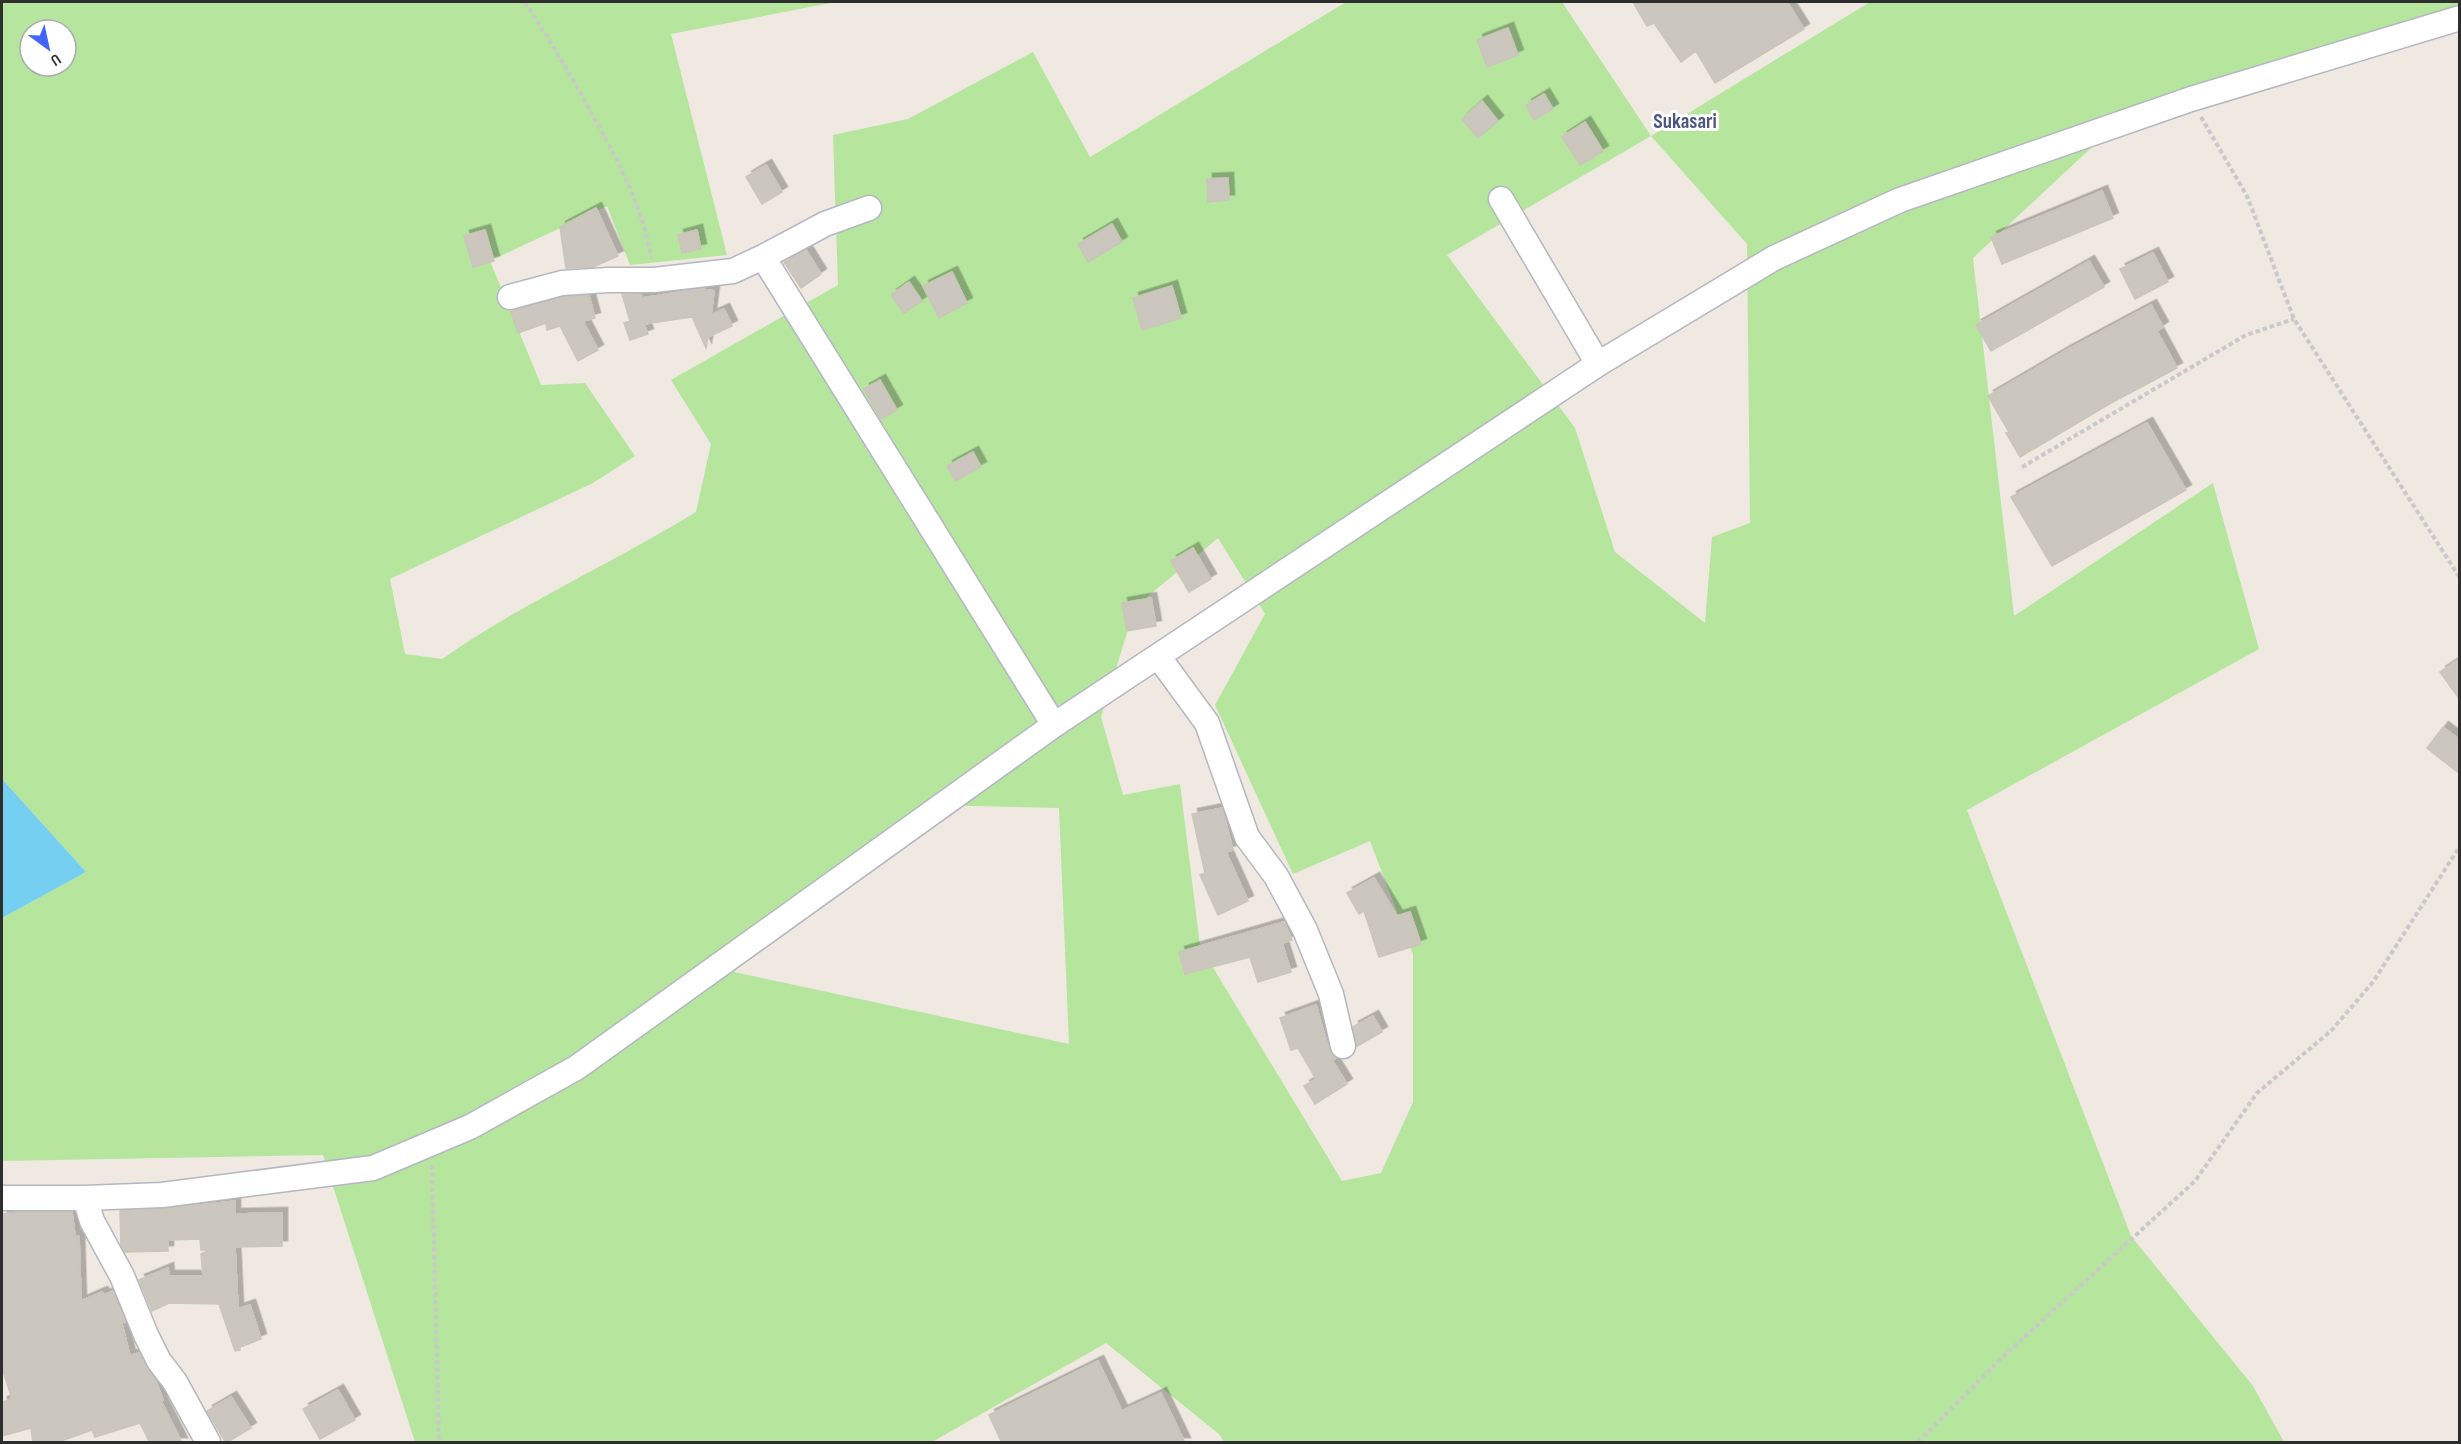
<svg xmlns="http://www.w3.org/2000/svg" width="2461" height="1444" viewBox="0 0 2461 1444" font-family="'Sofia Sans Condensed',sans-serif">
	<defs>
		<filter id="shadow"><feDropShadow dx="5.5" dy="-5.5" stdDeviation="0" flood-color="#0004"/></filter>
	</defs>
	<rect width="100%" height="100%" fill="#efe9e1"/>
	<path fill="#b6e59e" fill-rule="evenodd" d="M2 2H836L671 34 727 255 630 265 607 206 490 261 541 385 585 383 635 456 593 483 390 579 405 654 442 659C522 603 613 563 696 512L711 444 671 380 838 285 833 135 908 119 1033 52 1090 157 1346 2H1562L1651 136 1870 2H2459V12L2136 106 1973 258 2014 616 2213 483 2259 649 1967 810 2131 1236 2253 1386 2284 1442H1224L1219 1434 1106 1343 932 1442H415L323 1155 2 1161V918L86 872 2 779ZM30 30H66V66H30ZM1651 136 1747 244 1750 523 1712 537 1705 623 1615 552 1575 428 1447 255ZM1218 538 1265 614 1215 705 1293 874 1370 841 1413 954V1102L1381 1173 1342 1181 1200 946 1180 784 1123 795 1101 717 1135 607ZM929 805 1059 808 1069 1044 734 972Z"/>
	<path fill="#75cff0" d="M2 779 86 872 2 918Z"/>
	<path fill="#cbc7bf" stroke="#cbc5ba" stroke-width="1.5" filter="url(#shadow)" d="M1633 2H1787L1804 29 1715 83 1696 51 1681 62 1654 23 1647 26Z
		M1508 28 1518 55 1487 67 1477 40Z
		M1544 94 1553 109 1534 120 1526 105Z
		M1482 101 1498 121 1478 138 1462 119Z
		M1585 122 1603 151 1580 165 1562 137Z
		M766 165 782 192 762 204 746 177Z
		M1228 178 1229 200 1208 202 1207 179Z
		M2102 191 2113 218 2002 264 1991 237Z
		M596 208 618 256 593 267 566 268 560 227Z
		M1112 224 1122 242 1088 262 1078 244Z
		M485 230 494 261 473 267 464 236Z
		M697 230 701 249 682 253 678 235Z
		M806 250 821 274 801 288 784 262Z
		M2153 253 2168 282 2135 299 2120 269Z
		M2089 261 2104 287 1991 351 1976 325Z
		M952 272 967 303 939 318 923 286Z
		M909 282 922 301 904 313 891 295Z
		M1172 286 1181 318 1142 330 1133 298Z
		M700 289 714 291 711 315 724 309 732 326 708 337 706 348 692 317 644 324 648 334 630 340 624 323 630 321 622 294H641L642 298Z
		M589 296 595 318 583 321 598 350 578 361 560 326 547 330 546 323 518 333 511 311 564 297Z
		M2151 305 2163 327 2157 331 2177 368 2111 403 2020 457 2006 433 2009 432 1988 396 2065 351Z
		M880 380 897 410 881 419 864 389Z
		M2147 423 2186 490 2052 566 2011 497Z
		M973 452 981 467 955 481 947 466Z
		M1193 548 1211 579 1189 592 1171 561Z
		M1151 598 1156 626 1127 631 1122 603Z
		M2460 659V700L2440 672Z
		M2443 727 2460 740V774L2427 748Z
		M1222 808 1233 850 1226 852 1248 901 1218 915 1200 875 1205 873 1192 814Z
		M1374 878 1397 916 1410 912 1421 944 1379 957 1364 911 1359 914 1347 893Z
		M1284 922 1292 940 1282 943 1291 972 1258 982 1250 957 1185 974 1179 952Z
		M1316 1005 1329 1050 1336 1058 1332 1060 1347 1084 1315 1104 1304 1086 1316 1079 1298 1048 1291 1050 1280 1018Z
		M1373 1016 1382 1032 1357 1046 1353 1027Z
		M235 1201V1214L282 1213V1246L235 1247 238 1309 250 1305 261 1339 240 1347V1350L235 1351 219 1304 169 1303 152 1311 139 1280 168 1268 169 1276H203L201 1254 210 1250H201L200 1239 168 1240V1251L125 1252 121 1245 120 1211 164 1209Z
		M21 1212H72L75 1236H79L81 1301 102 1292 104 1295 113 1291 125 1322 122 1324 130 1356 139 1353 155 1379 163 1400 161 1401 182 1443H150L140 1423 95 1437 92 1430 61 1441 33 1443 31 1428 2 1436V1402L12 1399 2 1368V1214Z
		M1098 1361 1122 1411 1161 1393 1185 1443H1002L989 1415Z
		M338 1390 355 1420 320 1439 303 1409Z
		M231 1397 251 1428 226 1443 207 1411Z"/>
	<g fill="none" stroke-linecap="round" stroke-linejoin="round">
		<defs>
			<path id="street" d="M1501 199 1598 364
				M763 257 825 224 869 208
				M510 297 562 283 608 280H654L733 271 763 257 1054 725
				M1158 656 1207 723 1247 837 1276 876 1305 930 1331 994 1343 1046
				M2 1198H85L162 1195 373 1168 470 1127 576 1068 1054 725 1598 364 1774 258 1900 200 2191 99 2460 18
				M85 1198 92 1221 122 1276 146 1335 159 1361 175 1382 208 1442"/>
		</defs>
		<use href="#street" stroke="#b4b7c1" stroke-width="27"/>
		<path stroke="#c9c9c9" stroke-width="4" stroke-dasharray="4.5 3" stroke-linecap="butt" d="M525 2C550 41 574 80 596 121 620 165 643 208 651 258
			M2201 117 2247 196 2294 319 2460 578
			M2022 467 2246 335 2294 319
			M432 1165 439 1442
			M1918 1442 2009 1351 2195 1181 2257 1093 2331 1031 2373 982 2460 846"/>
		<use href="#street" stroke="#fff" stroke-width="24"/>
	</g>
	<g text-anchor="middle" stroke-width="6" stroke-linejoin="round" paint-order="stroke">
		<g font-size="21" font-weight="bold" fill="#4d5680" stroke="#fff">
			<text x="1685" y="128">Sukasari</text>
		</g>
	</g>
	<rect width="2461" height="1444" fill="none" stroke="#2e2e2e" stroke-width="6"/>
	<g transform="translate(48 48) rotate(147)"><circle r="28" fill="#ffffff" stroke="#ababab" stroke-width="1.5"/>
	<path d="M0-4.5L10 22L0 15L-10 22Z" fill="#4264fb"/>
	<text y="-9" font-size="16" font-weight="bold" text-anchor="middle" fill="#2e2e2e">U</text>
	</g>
</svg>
